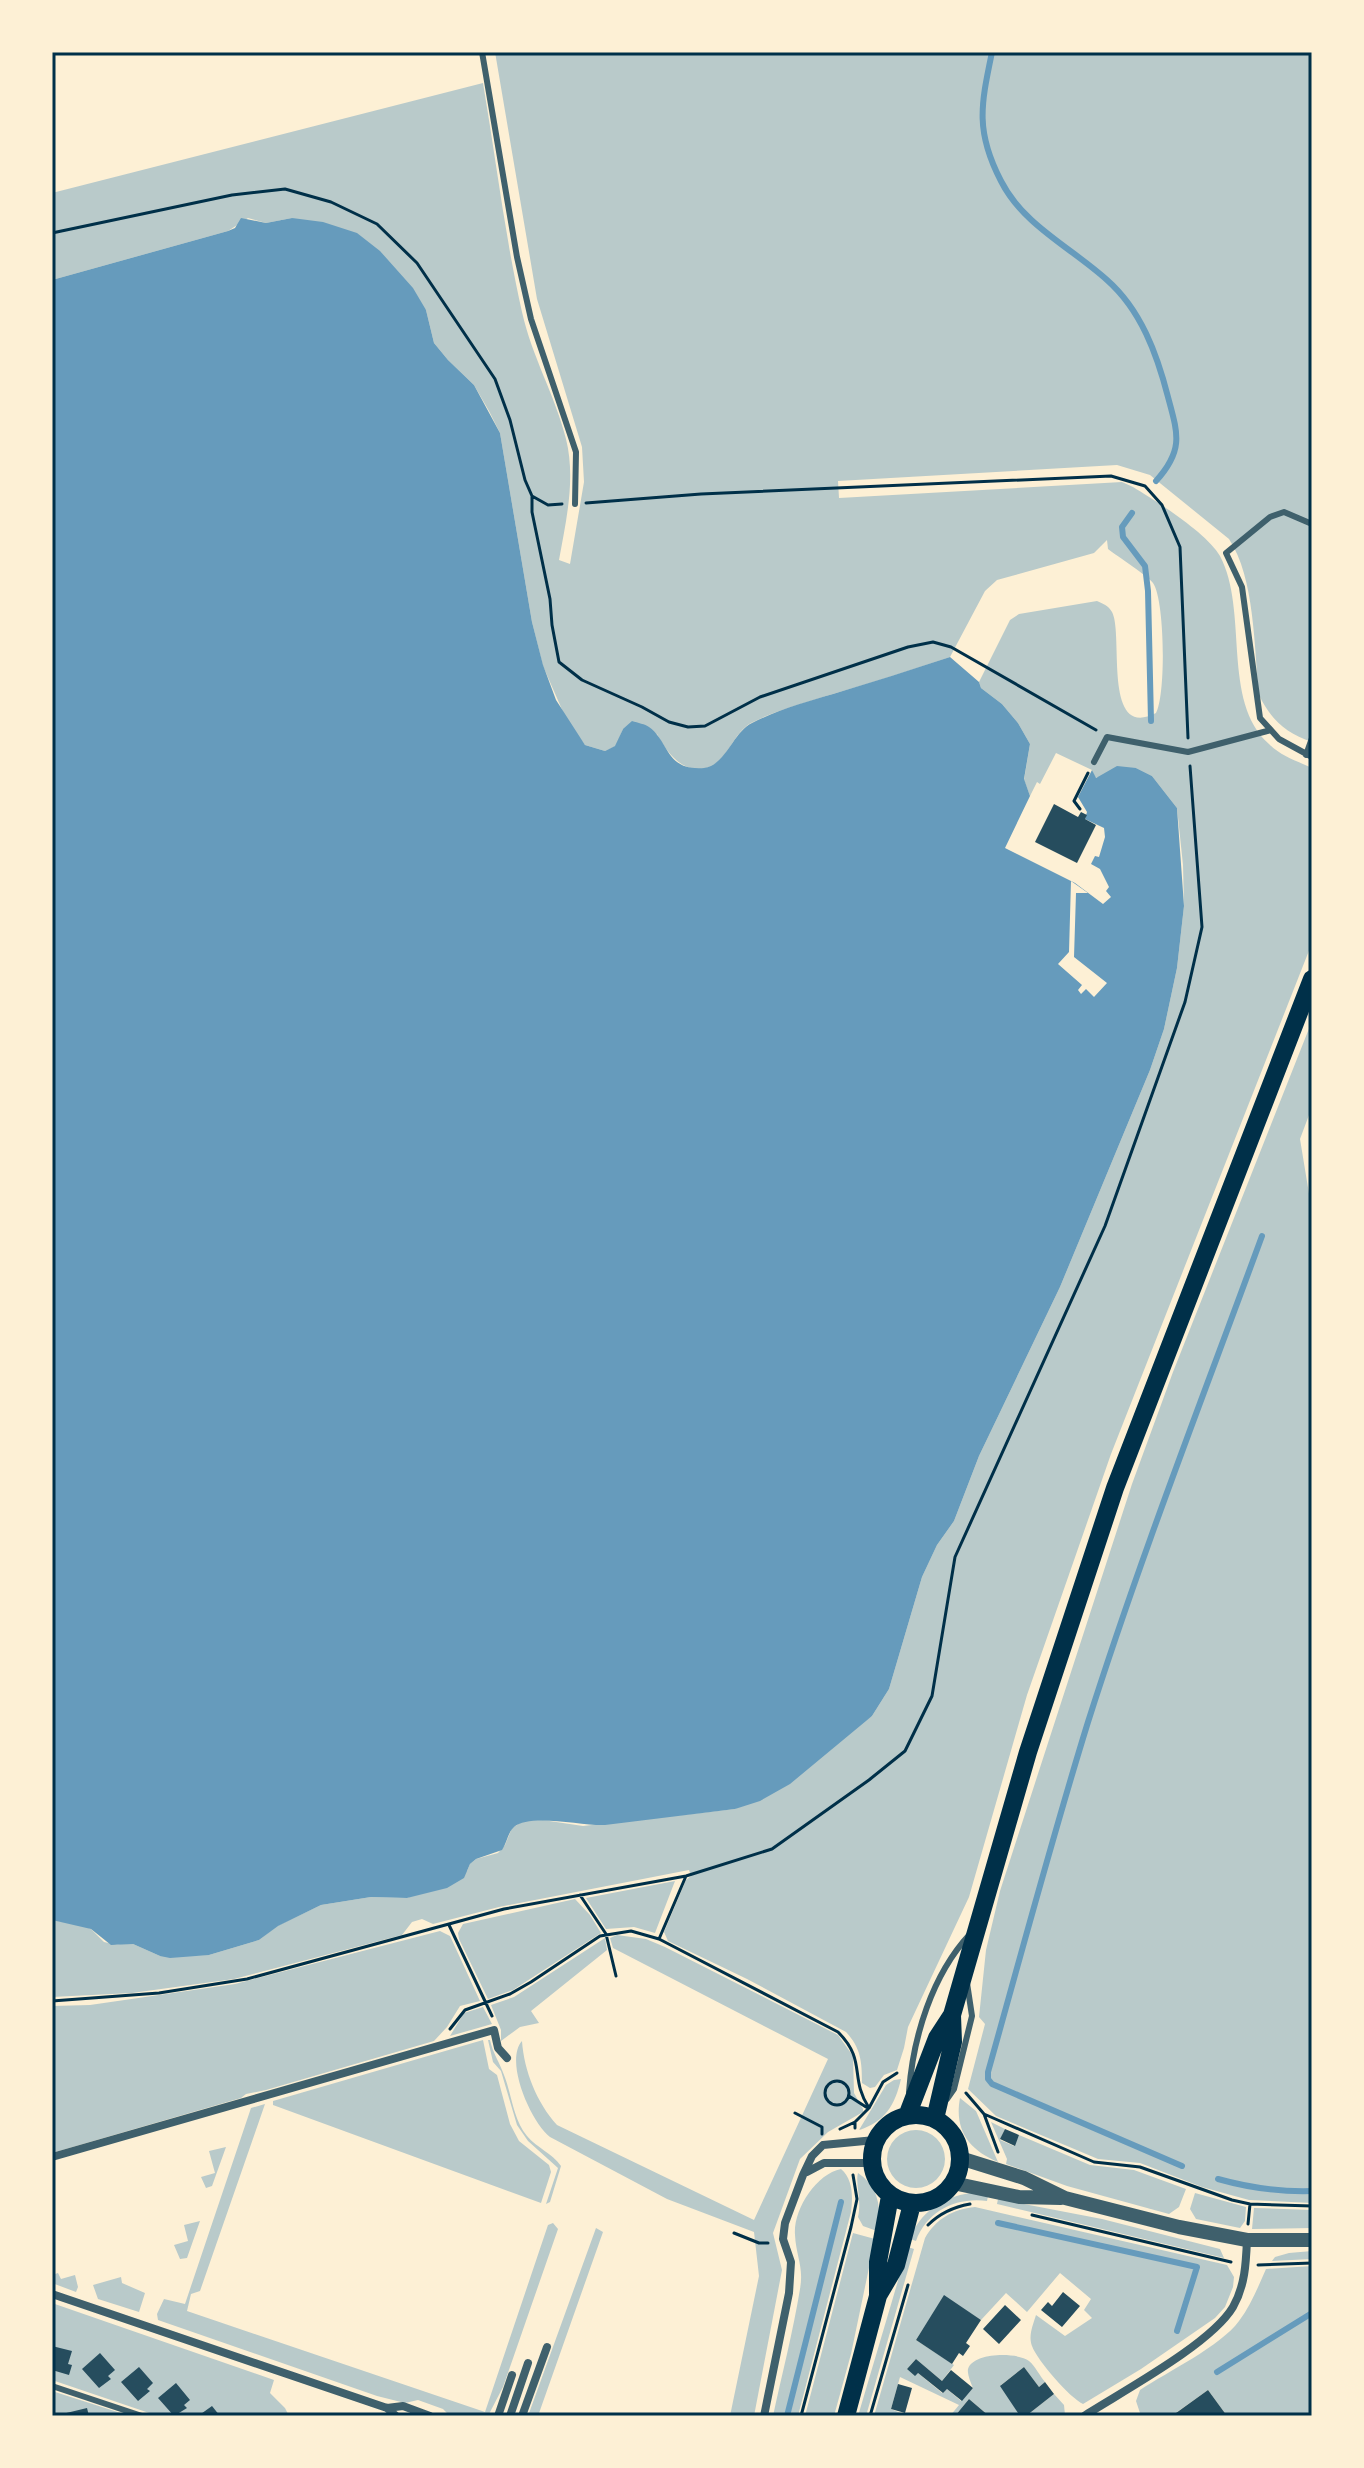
<svg xmlns="http://www.w3.org/2000/svg" width="1364" height="2468" viewBox="0 0 1364 2468" font-family="Overpass,sans-serif">
	<rect width="100%" height="100%" fill="#fdf0d5"/>
	<path fill="#b9caca" d="M495 52H1312V742C1286 733 1271 720 1259 695 1254 648 1255 578 1229 539L1150 475 1117 465 838 481 839 498 1122 482 1133 487C1156 501 1207 533 1220 556 1249 611 1221 701 1269 744 1281 756 1297 761 1312 768V943L1111 1454 1027 1695 969 1897 908 2027 904 2048 897 2070 884 2075 875 2087 870 2088 862 2083C862 2062 861 2048 846 2032L747 1979 668 1941 664 1932 686 1880 691 1876 689 1870 499 1907 433 1924 422 1919 412 1922 402 1935 234 1979 132 1993 52 1997V1920L81 1925 91 1929 104 1942 117 1945 124 1943 133 1944 160 1956 209 1955 259 1940 277 1926 321 1905 371 1897 407 1898 467 1871 470 1864 476 1859 498 1853 505 1845 512 1828 522 1822 536 1819 583 1826 735 1809 872 1716 889 1689 922 1577 937 1545 954 1521 979 1456 1060 1287 1150 1070 1164 1029 1177 968 1184 906 1183 865 1177 808 1152 776 1136 768 1095 778 1092 770 1056 753 1040 784 1037 782 1030 796 1024 780 1030 744 1018 723 1002 704 981 688 979 682 1010 620 1019 614 1097 601C1103 604 1108 605 1112 612 1124 634 1102 741 1156 713 1166 695 1165 600 1153 583 1148 576 1117 556 1108 549L1107 540 1094 553 997 580 985 591 950 657C909 671 868 684 826 696 802 704 774 711 751 723 733 733 728 760 709 767 684 776 667 753 657 734L623 729 616 746 605 751 585 745 567 721 543 666 532 622 500 433 489 411 474 385 448 360 434 343 426 310 292 218 266 223 248 218 228 231 52 280V193L483 83C496 159 505 237 522 312 532 357 555 395 566 439 576 479 566 521 559 560L570 564 584 482 582 447 537 299Z
		M1312 1021V1107L1300 1139 1312 1212V2203L1249 2200 1202 2187 1140 2163 1098 2159 996 2116 968 2089 985 2024 979 2017 986 1950 1000 1891 1132 1484 1173 1372Z
		M675 1881 655 1933 634 1927 606 1929 586 1898Z
		M575 1899 590 1915 601 1933 513 1990 488 1999 459 1939 458 1933 463 1924Z
		M440 1931 450 1936 480 2001 460 2006 447 2027 434 2041 266 2090 246 2094 241 2098 52 2153V2006L90 2005 235 1984Z
		M617 1935 646 1939 665 1947 838 2035 853 2056 854 2093 863 2109V2112L828 2132 800 2159 773 2233 782 2270 754 2416H730L759 2276 754 2232 667 2199 550 2137C531 2122 504 2061 522 2041 524 2071 537 2103 557 2125L754 2220 828 2059 613 1948 610 1938Z
		M605 1938 607 1950 531 2011 539 2023 520 2027 501 2041V2030L491 2005 514 1997Z
		M483 2007 492 2024 450 2036 464 2013Z
		M483 2040 489 2069 497 2075 510 2124 519 2141 549 2165 551 2172 541 2203 273 2105V2101Z
		M488 2040H490C493 2054 500 2063 504 2075 512 2095 513 2119 527 2136 537 2148 552 2153 561 2166L550 2202 546 2204 558 2168 528 2141 517 2125 501 2071 493 2062Z
		M901 2079C895 2105 885 2122 859 2130L886 2085 894 2080Z
		M960 2098 976 2111 998 2162C969 2150 954 2130 960 2098Z
		M265 2104 200 2291 191 2294 187 2311 485 2412 548 2225 553 2223 558 2229 503 2387 488 2416H450L443 2409 418 2400 405 2403 377 2396 158 2320 157 2314 164 2299 185 2304 251 2108Z
		M991 2122 1005 2129 1000 2140 1014 2146 1019 2135 1090 2165 1134 2170 1186 2189 1179 2207 1169 2214 1067 2186 1006 2164 1007 2159Z
		M887 2159a29 29 0 1 1 58 0a29 29 0 1 1-58 0Z
		M226 2147 212 2186 206 2188 201 2177 215 2173 209 2151Z
		M841 2169C853 2179 853 2197 851 2212L798 2416H773C782 2374 793 2332 800 2289 804 2267 796 2256 795 2235 793 2210 816 2174 841 2169Z
		M858 2173C879 2187 882 2209 877 2231L863 2226 858 2217C862 2199 855 2183 858 2173Z
		M970 2193 988 2196 987 2201C956 2197 927 2211 916 2241L910 2239C919 2213 943 2197 970 2193Z
		M1195 2193 1246 2207 1245 2221 1240 2228 1196 2219 1190 2209Z
		M998 2199 1102 2219 1220 2249 1224 2258 997 2204Z
		M975 2207 1227 2265 1234 2277 1233 2287 1225 2307 1215 2318 1141 2369 1083 2404C1070 2398 1037 2360 1032 2346 1028 2336 1033 2325 1036 2315L1065 2336 1092 2318 1084 2310 1091 2299 1060 2273 1027 2312 1006 2293 981 2320 944 2296 916 2340 954 2365 942 2381 916 2359 907 2369 918 2373 942 2393 947 2389 961 2401 973 2388C971 2383 967 2374 968 2369 973 2352 1018 2352 1029 2361 1035 2366 1040 2376 1045 2382L1039 2387 1024 2367 1001 2385 1020 2416H989L969 2399 955 2416H950L959 2405 900 2377 891 2409 908 2416H874L925 2238C936 2219 953 2209 975 2207Z
		M1254 2208 1312 2210V2228L1252 2229Z
		M200 2221 187 2258 180 2259 174 2245 188 2241 184 2225Z
		M596 2228 603 2232 538 2416H528Z
		M853 2233 875 2239 851 2354 834 2416H805Z
		M908 2247 914 2249 866 2416H858Z
		M1312 2251V2259L1272 2261 1275 2257 1289 2253Z
		M1312 2266V2416H1227L1208 2390 1177 2412 1179 2416H1141L1136 2401 1140 2390C1167 2372 1221 2346 1239 2321 1251 2305 1258 2287 1266 2269Z
		M58 2273 61 2279 75 2275 78 2287 76 2292 52 2283V2275Z
		M121 2277 122 2283 145 2293 139 2312 98 2299 93 2285Z
		M52 2303 274 2380 270 2393 285 2408 289 2416H158L52 2380Z
		M52 2391 130 2416H52Z
		M1054 2394 1064 2405 1065 2415 1026 2416Z"/>
	<path fill="#669bbc" d="M241 218 266 223 292 218 323 222 357 233 380 251 413 288 426 310 434 343 448 360 474 385 500 433 532 622 543 665 556 700 585 745 605 751 615 746 623 729 632 721C638 723 645 724 649 727 670 742 665 771 704 768 726 765 733 732 752 723 777 710 806 702 833 694 872 682 911 670 950 657L979 682 981 688 1002 704 1018 723 1030 744 1024 779 1030 796 1005 848 1075 883 1103 904 1111 897 1106 891 1109 887 1100 869 1091 864 1095 856 1099 857 1105 837 1104 828 1085 819 1087 812 1078 797 1092 770 1096 778 1117 766 1136 768 1152 776 1177 808 1184 906 1177 968 1164 1029 1150 1070 1060 1287 979 1456 954 1521 937 1545 922 1577 889 1689 872 1716 790 1784 760 1801 735 1809 605 1825C582 1826 530 1813 514 1827 508 1832 507 1843 502 1850L476 1859 470 1864 464 1878 447 1888 407 1898 371 1897 321 1905 278 1926 259 1940 209 1955 170 1958 160 1956 133 1944 111 1945 91 1929 52 1920V280L228 231 235 228Z"/>
	<path fill="#fdf0d5" d="M1071 881 1088 893H1076L1074 957 1107 983 1094 997 1086 989 1081 994 1078 990 1082 985 1058 964 1069 952Z"/>
	<g fill="none" stroke-linecap="round" stroke-linejoin="round">
		<path stroke="#669bbc" stroke-width="6" d="M992 52C981 105 975 131 1001 181 1023 225 1072 248 1107 280 1141 310 1157 354 1168 397 1178 434 1184 450 1156 481
			M1132 513 1122 527 1123 537 1145 566 1148 591 1151 721
			M1182 2166 992 2084 988 2079V2072C1021 1955 1052 1838 1088 1722 1140 1558 1203 1397 1262 1236
			M1218 2179C1250 2188 1279 2192 1312 2191
			M998 2223 1197 2267 1177 2331
			M1217 2372 1312 2313
			M787 2416 841 2202"/>
	</g>
	<path fill="#264d5e" d="M1054 804 1078 817 1081 812 1087 815 1085 819 1096 825 1077 863 1035 842Z
		M1005 2129 1019 2135 1015 2146 1000 2139Z
		M1063 2292 1080 2306 1062 2327 1041 2310 1048 2302 1052 2306Z
		M944 2295 981 2320 966 2343 970 2346 963 2356 959 2353 952 2364 916 2340Z
		M1005 2305 1021 2320 999 2344 983 2329Z
		M52 2346 72 2351 68 2364 72 2365 69 2375 52 2370Z
		M100 2353 115 2370 108 2376 111 2379 99 2388 82 2369Z
		M916 2359 942 2381 951 2370 973 2388 962 2401 947 2389 943 2393 918 2373 915 2376 907 2369Z
		M139 2367 153 2383 147 2389 150 2391 138 2401 121 2382Z
		M1024 2367 1039 2387 1045 2382 1054 2394 1026 2416H1020L1000 2386Z
		M176 2383 190 2400 184 2405 187 2408 174 2416 158 2398Z
		M898 2384 912 2388 905 2413 891 2409Z
		M1208 2390 1227 2416H1179L1176 2413Z
		M969 2399 989 2416H955Z
		M212 2406 220 2416H198Z
		M87 2408 89 2416H58V2415Z"/>
	<g fill="none" stroke-linecap="round" stroke-linejoin="round">
		<path stroke="#003049" stroke-width="3" d="M52 233 232 195 285 189 331 202 377 224 417 263 495 379 510 420 525 480 532 496V512L550 599 552 625 559 662 582 680 642 707 669 722 688 727 705 726 760 697 908 647 933 642 951 647 1096 730
			M532 496 548 505 562 504
			M586 503 701 494 1111 476 1145 486 1162 505 1180 547 1188 738
			M1080 809 1074 801 1088 773
			M580 1895 606 1934 616 1976
			M449 1925 492 2016
			M659 1939 686 1876
			M52 2001 159 1993 247 1979 504 1909 686 1876 772 1849 869 1780 905 1751 932 1696 955 1557 1105 1226 1185 1002 1202 927 1190 766
			M450 2029 465 2010 510 1994 531 1982 600 1936 631 1931 659 1939 838 2032C867 2061 849 2077 869 2108
			M825 2093a12 12 0 1 1 24 0a12 12 0 1 1-24 0Z
			M966 2093 984 2114 998 2152
			M849 2096 866 2107
			M795 2113 822 2127V2134
			M984 2114 1094 2162 1140 2167 1232 2200 1250 2204 1312 2206
			M855 2128V2122L869 2108 883 2082 897 2073
			M840 2129 855 2122
			M1032 2215 1231 2262
			M1248 2224 1250 2204
			M928 2225C940 2213 953 2207 970 2204
			M734 2233 759 2243H768
			M1258 2265 1312 2263
			M801 2416 851 2227 857 2199 853 2175
			M870 2416 908 2285"/>
		<path stroke="#3f606c" stroke-width="6" d="M482 52 517 257 531 319 576 452 575 504
			M1312 524 1284 512 1270 517 1226 553 1242 587 1260 718 1279 739 1312 757
			M1306 755 1312 738
			M1094 762 1107 737 1188 752 1271 730
			M909 2092C913 2037 932 1975 970 1934
			M947 2099 954 2089 972 2016 967 1983
			M52 2386 142 2416"/>
		<path stroke="#3f606c" stroke-width="8" d="M52 2157 494 2030 498 2048 507 2058
			M807 2172 824 2163H871
			M52 2294 387 2408 403 2406 430 2416
			M387 2408 396 2416
			M498 2416 512 2375
			M510 2416 528 2363
			M522 2416 547 2347
			M764 2416 789 2293 791 2262 783 2239 785 2223 803 2175 812 2156 823 2145 875 2140
			M1084 2416C1123 2391 1211 2344 1233 2307 1245 2286 1246 2263 1247 2240"/>
		<path stroke="#3f606c" stroke-width="14" d="M960 2158 1024 2178 1065 2198 1179 2227 1247 2240H1312
			M953 2183 1019 2197 1061 2198"/>
		<path stroke="#003049" stroke-width="18" d="M872 2159a44 44 0 1 1 88 0a44 44 0 1 1-88 0Z
			M907 2116 937 2038 952 2015 1028 1752 1115 1488 1312 979
			M935 2119 953 2042 952 2015
			M879 2294 896 2265 912 2204
			M846 2416 878 2296V2262L890 2196"/>
	</g>
	<rect width="1364" height="2468" fill="none" stroke="#fdf0d5" stroke-width="108"/>
	<rect x="54" y="54" width="1256" height="2360" fill="none" stroke="#003049" stroke-width="3"/>
</svg>
